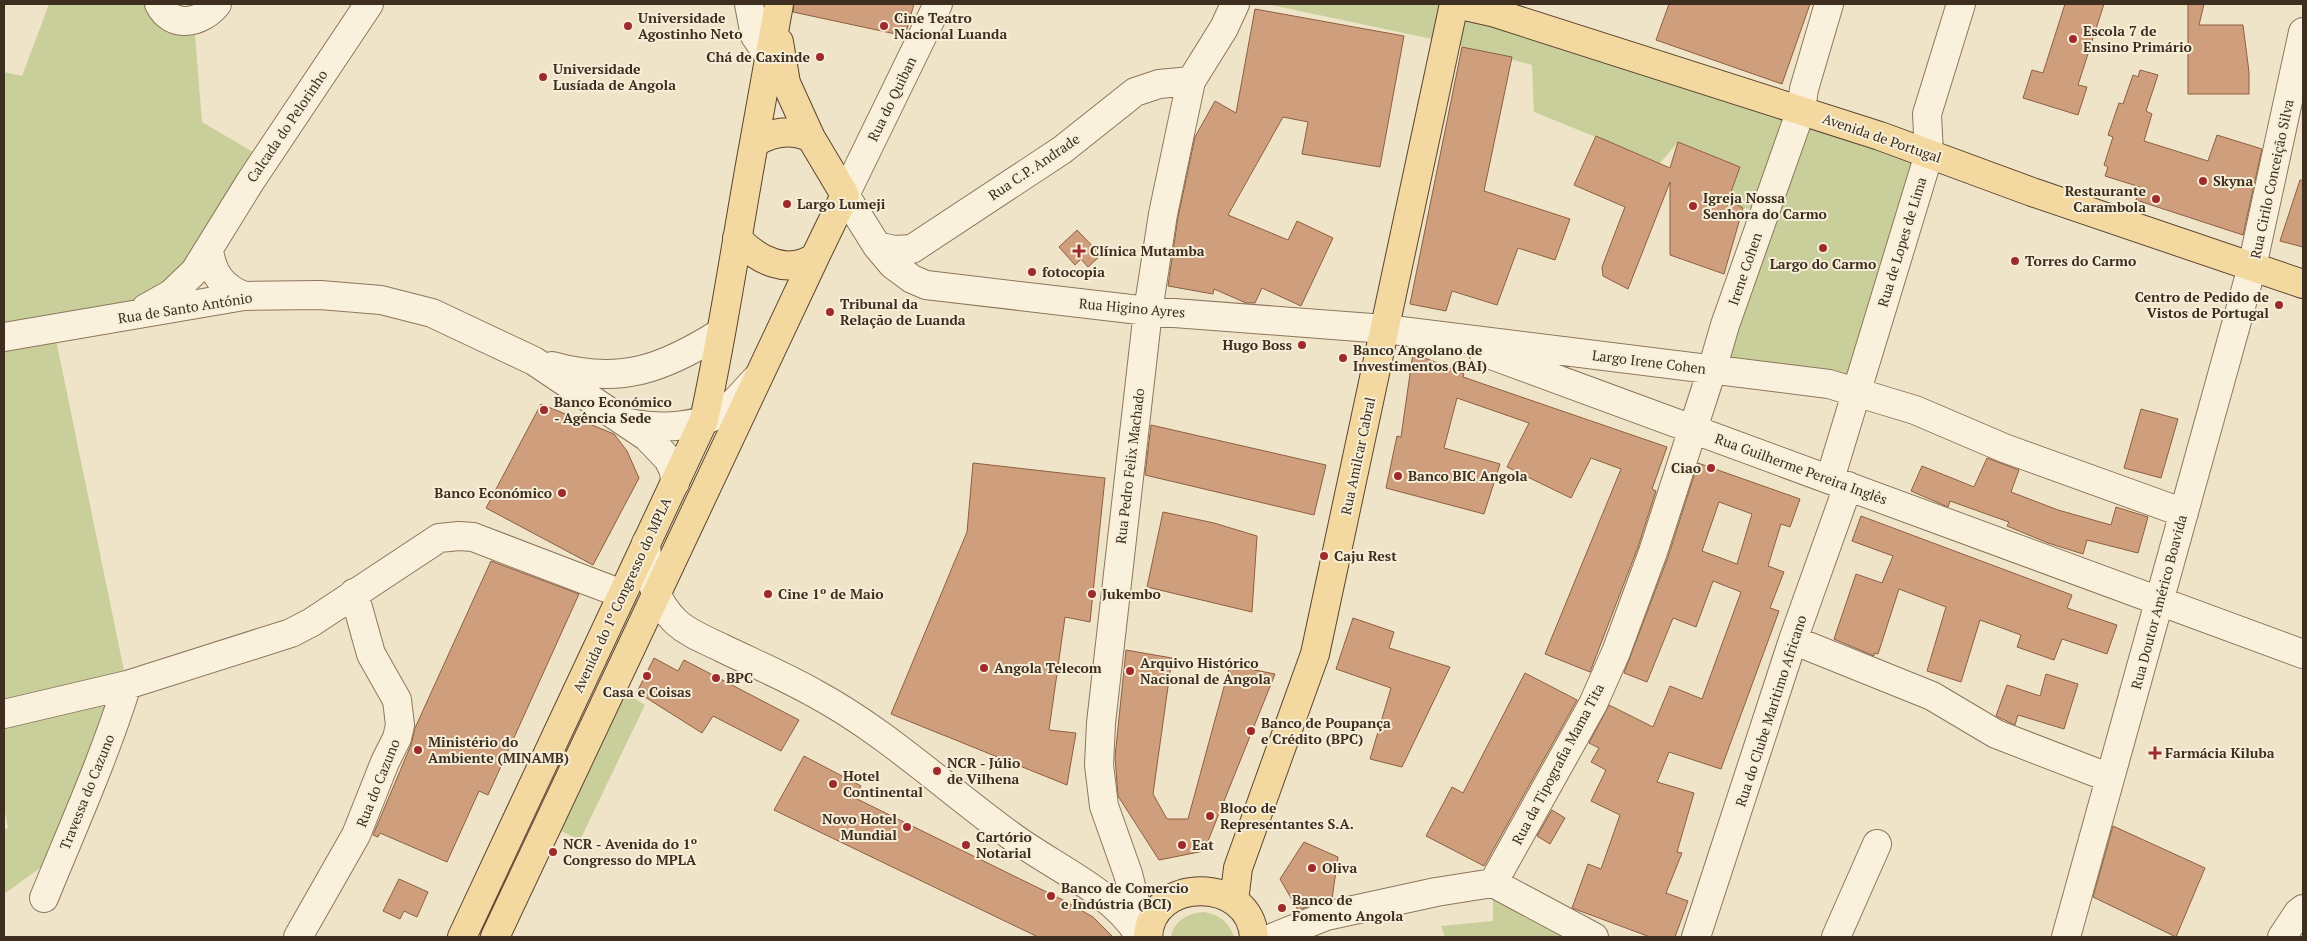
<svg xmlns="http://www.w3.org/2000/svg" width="2307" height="941" viewBox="0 0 2307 941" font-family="'PT Serif',serif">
	<rect width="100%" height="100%" fill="#f0e4c8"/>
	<path fill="#c9cf9b" d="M49 4H159L190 21 195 35 202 122 265 159 171 294 54 330 127 685 44 898 40 868 4 894V830L8 828 4 807V72L22 76Z
		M1266 4H1456L1929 154 1856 393 1712 370 1765 211 1743 208 1728 200 1739 167 1678 142 1660 163 1534 112 1532 65 1446 42Z
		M613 686 645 705 580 840 548 825Z
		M1493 883 1594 937H1445L1441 926 1493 921Z
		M1204 912C1220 915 1229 922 1234 937H1171C1174 920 1189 913 1204 912Z"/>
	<path fill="#cf9f7d" stroke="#8d5f41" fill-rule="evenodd" d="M794 4H914L905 36 793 12Z
		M1669 4H1810L1782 84 1656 40Z
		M2065 4H2104L2078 85 2087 87 2078 115 2023 98 2032 70 2043 73Z
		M2188 4H2204L2199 25H2243L2249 72V94H2188Z
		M1255 9 1404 36 1380 167 1302 154 1308 122 1283 117 1228 215 1288 240 1297 221 1333 238 1301 306 1262 288 1255 303H1246L1214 289 1213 294 1168 286 1178 217 1195 137 1215 101 1236 113Z
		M1462 47 1512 57 1484 191 1570 219 1555 260 1518 248 1497 305 1452 291 1446 311 1410 304Z
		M2140 70 2158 75 2146 111 2152 114 2144 141 2208 161 2217 135 2262 149 2243 235 2136 200 2140 187 2105 176 2108 167 2104 165 2113 137 2108 135 2119 103 2123 104 2133 75 2138 77Z
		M1596 136 1670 168 1678 142 1740 167 1728 200 1743 208 1724 274 1670 255V182L1628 289 1603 276 1602 267 1625 207 1574 185Z
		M2300 180H2303V247L2280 241Z
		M1077 230 1101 255 1088 267 1081 259 1075 265 1059 247Z
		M1413 353 1464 374 1463 377 1667 447 1652 489 1656 491 1638 547 1590 672 1545 654 1621 469 1591 458 1571 498 1507 467 1529 423 1457 398 1444 448 1500 464 1484 514 1386 488 1397 436 1401 437Z
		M541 404 614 434 627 451 639 478 593 565 486 508Z
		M2141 409 2178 419 2161 478 2124 468Z
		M1151 425 1326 465 1314 515 1145 475Z
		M1987 458 2019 470 2011 492 2058 510 2111 525 2116 507 2148 517 2138 553 2087 540 2083 554 2048 543 2007 526 2009 522 1950 501 1948 507 1911 491 1922 466 1974 487Z
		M973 463 1105 478 1090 622 1065 617 1049 730 1076 733 1067 785 891 714 967 532Z
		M1698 463 1800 499 1790 527 1781 524 1768 566 1784 572 1770 608 1779 611 1721 769 1669 752 1657 782 1694 793 1677 852 1682 853 1666 893 1688 901 1675 937H1650L1572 908 1588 864 1601 869 1620 815 1591 801 1606 770 1591 762 1599 748 1589 743 1609 705 1653 727 1670 686 1702 699 1741 592 1713 581 1696 627 1673 618 1647 682 1624 673 1668 557ZM1719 502 1752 514 1737 564 1702 551Z
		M1163 512 1214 523 1257 536 1252 612 1147 587Z
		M1861 516 2072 595 2067 608 2117 625 2107 654 2062 639 2054 660 2017 647 2021 635 1980 620 1961 682 1927 671 1946 607 1899 589 1878 654 1874 653V656L1834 639 1856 574 1882 583 1893 556 1852 541Z
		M491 561 579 594 488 795 479 791 447 862 380 833 378 837 373 835 411 745 415 728Z
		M1353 618 1394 632 1389 648 1450 667 1402 767 1370 759 1391 688 1336 669Z
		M1126 650 1172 658 1153 794 1167 819H1188L1230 665 1275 674 1204 851 1159 860 1118 796 1115 757Z
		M654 658 678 671 684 660 799 720 781 751 713 716 702 733 637 692Z
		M1525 673 1577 700 1484 866 1426 836 1452 787 1463 793Z
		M2046 674 2078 684 2064 729 2018 715 2015 725 1996 716 2007 685 2040 696Z
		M804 756 861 786 855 798 1063 900 1093 917 1113 937H1038L774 810Z
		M1552 810 1565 818 1550 844 1537 836Z
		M2113 826 2205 868 2176 937 2093 897Z
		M1304 842 1338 857 1332 899 1298 910 1280 879Z
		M399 879 428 892 417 917 404 911 400 919 383 911Z"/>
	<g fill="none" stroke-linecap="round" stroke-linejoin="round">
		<defs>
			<path id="minor" d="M159 4C172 30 202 23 217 4
				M749 4 755 36 769 56
				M938 4 845 195 877 246 893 265 912 279 926 285 1148 311 1385 329 1829 384 1915 410 2004 448 2184 513
				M877 246 894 250 912 249 1062 150 1135 92 1159 84 1191 81
				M209 251C213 274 222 287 244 296
				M146 308 171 294 195 271 250 182 369 4
				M4 337 244 296 320 295 381 300 432 313 534 361 647 437 668 459 674 471 675 483
				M1483 352 2303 654
				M552 366C620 385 663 369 720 333
				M629 423C661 429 702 429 729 407 739 399 747 388 756 379
				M1830 479 1929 154 1927 114 1961 4
				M646 543C647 573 654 601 676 622 689 634 706 640 722 648 753 663 784 676 814 693 885 731 945 788 1010 835 1051 866 1115 892 1140 937
				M1793 640 1932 696 1996 734 2110 778
				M4 714 127 685 291 633 312 622 439 538 459 536 473 537 622 594
				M1493 883 1593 704 1616 652 1653 552 1712 370 1725 325 1801 110 1804 89 1829 4
				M1493 883 1594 937
				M44 898C73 827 104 758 127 685
				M298 937 356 835 385 762 397 738 400 725 397 700 371 654 354 593
				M1144 937 1128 874 1104 806 1099 765 1101 723 1148 311 1163 214 1191 81 1224 28 1235 4
				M1274 937 1326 916 1436 892 1493 883
				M1696 937 1793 640 1848 486
				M1836 937 1877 844
				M2066 937 2252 267 2303 32
				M2282 937 2298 913 2303 909"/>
			<path id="major" d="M1456 4 1492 12 1880 136 2032 192 2303 284
				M779 42 786 83 811 138
				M754 143 779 4
				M1234 901 1238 868 1315 654 1454 4
				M462 937 704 420C724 329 737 235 754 143 772 132 791 128 811 138L845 195 815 257C788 276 757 260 737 238
				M495 937 815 257
				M1148 937C1151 876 1250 876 1254 937"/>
		</defs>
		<use href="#minor" stroke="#8d765c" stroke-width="30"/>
		<use href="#major" stroke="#5b4430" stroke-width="30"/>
		<use href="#minor" stroke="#faf1dc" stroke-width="28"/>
		<use href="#major" stroke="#f3d9a0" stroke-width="28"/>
	</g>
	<g fill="#9e2a2b" stroke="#f7eed8" stroke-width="2">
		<circle cx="628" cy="26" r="5"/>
		<circle cx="884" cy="26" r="5"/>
		<circle cx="2073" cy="39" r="5"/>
		<circle cx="820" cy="57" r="5"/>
		<circle cx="543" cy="77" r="5"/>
		<circle cx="2203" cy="181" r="5"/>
		<circle cx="2156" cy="199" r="5"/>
		<circle cx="787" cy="204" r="5"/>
		<circle cx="1693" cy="206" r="5"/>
		<circle cx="1823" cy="248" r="5"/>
		<path d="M1076.5 243.5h5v5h5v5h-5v5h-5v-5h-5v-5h5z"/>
		<circle cx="2015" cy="261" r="5"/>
		<circle cx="1032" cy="272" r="5"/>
		<circle cx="2279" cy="305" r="5"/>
		<circle cx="830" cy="312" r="5"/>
		<circle cx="1302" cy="345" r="5"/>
		<circle cx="1343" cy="358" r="5"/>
		<circle cx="544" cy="410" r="5"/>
		<circle cx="1711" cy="468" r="5"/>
		<circle cx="1398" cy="476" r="5"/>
		<circle cx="562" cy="493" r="5"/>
		<circle cx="1324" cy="556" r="5"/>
		<circle cx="768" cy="594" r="5"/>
		<circle cx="1092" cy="594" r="5"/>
		<circle cx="984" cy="668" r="5"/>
		<circle cx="1130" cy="671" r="5"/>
		<circle cx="647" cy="676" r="5"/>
		<circle cx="716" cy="678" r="5"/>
		<circle cx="1251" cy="731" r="5"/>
		<circle cx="418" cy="750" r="5"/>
		<path d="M2152.5 745.5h5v5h5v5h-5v5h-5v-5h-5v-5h5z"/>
		<circle cx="937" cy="771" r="5"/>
		<circle cx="833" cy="784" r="5"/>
		<circle cx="1210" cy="816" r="5"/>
		<circle cx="907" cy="827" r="5"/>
		<circle cx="966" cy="845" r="5"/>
		<circle cx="1182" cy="845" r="5"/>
		<circle cx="553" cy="852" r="5"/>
		<circle cx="1312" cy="868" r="5"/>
		<circle cx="1051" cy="896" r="5"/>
		<circle cx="1282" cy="908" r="5"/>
	</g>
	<g text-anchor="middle" stroke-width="4" stroke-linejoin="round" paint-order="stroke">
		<g font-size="14" font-weight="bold" fill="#3d2e20" stroke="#f7eed8" text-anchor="start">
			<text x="638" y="23">Universidade<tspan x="638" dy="16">Agostinho Neto</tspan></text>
			<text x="894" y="23">Cine Teatro<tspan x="894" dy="16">Nacional Luanda</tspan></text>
			<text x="2083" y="36">Escola 7 de<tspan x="2083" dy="16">Ensino Primário</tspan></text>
			<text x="810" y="62" text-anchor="end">Chá de Caxinde</text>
			<text x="553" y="74">Universidade<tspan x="553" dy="16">Lusíada de Angola</tspan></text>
			<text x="2213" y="186">Skyna</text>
			<text x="2146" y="196" text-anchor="end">Restaurante<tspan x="2146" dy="16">Carambola</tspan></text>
			<text x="1703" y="203">Igreja Nossa<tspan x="1703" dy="16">Senhora do Carmo</tspan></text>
			<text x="797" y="209">Largo Lumeji</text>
			<text x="1090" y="256">Clínica Mutamba</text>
			<text x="2025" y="266">Torres do Carmo</text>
			<text x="1823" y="269" text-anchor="middle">Largo do Carmo</text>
			<text x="1042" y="277">fotocopia</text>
			<text x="2269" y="302" text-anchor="end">Centro de Pedido de<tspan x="2269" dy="16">Vistos de Portugal</tspan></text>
			<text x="840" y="309">Tribunal da<tspan x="840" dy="16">Relação de Luanda</tspan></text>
			<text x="1292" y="350" text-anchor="end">Hugo Boss</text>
			<text x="1353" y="355">Banco Angolano de<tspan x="1353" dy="16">Investimentos (BAI)</tspan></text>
			<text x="554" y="407">Banco Económico<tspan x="554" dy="16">- Agência Sede</tspan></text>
			<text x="1701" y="473" text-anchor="end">Ciao</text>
			<text x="1408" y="481">Banco BIC Angola</text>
			<text x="552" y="498" text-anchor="end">Banco Económico</text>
			<text x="1334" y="561">Caju Rest</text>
			<text x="778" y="599">Cine 1º de Maio</text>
			<text x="1102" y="599">Jukembo</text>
			<text x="1140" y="668">Arquivo Histórico<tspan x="1140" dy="16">Nacional de Angola</tspan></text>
			<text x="994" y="673">Angola Telecom</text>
			<text x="726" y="683">BPC</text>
			<text x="647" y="697" text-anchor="middle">Casa e Coisas</text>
			<text x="1261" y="728">Banco de Poupança<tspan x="1261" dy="16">e Crédito (BPC)</tspan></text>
			<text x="428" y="747">Ministério do<tspan x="428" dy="16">Ambiente (MINAMB)</tspan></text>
			<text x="2165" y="758">Farmácia Kiluba</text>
			<text x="947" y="768">NCR - Júlio<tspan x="947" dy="16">de Vilhena</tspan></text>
			<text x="843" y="781">Hotel<tspan x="843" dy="16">Continental</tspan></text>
			<text x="1220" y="813">Bloco de<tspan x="1220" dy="16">Representantes S.A.</tspan></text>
			<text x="897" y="824" text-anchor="end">Novo Hotel<tspan x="897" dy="16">Mundial</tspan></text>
			<text x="976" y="842">Cartório<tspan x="976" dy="16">Notarial</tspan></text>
			<text x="563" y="849">NCR - Avenida do 1º<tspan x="563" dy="16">Congresso do MPLA</tspan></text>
			<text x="1192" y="850">Eat</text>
			<text x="1322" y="873">Oliva</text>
			<text x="1061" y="893">Banco de Comercio<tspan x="1061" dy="16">e Indústria (BCI)</tspan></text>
			<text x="1292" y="905">Banco de<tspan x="1292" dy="16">Fomento Angola</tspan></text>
		</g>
		<g font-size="14" fill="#3d2e20" stroke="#f7eed8">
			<text transform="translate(892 99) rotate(-64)" y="5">Rua do Quiban</text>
			<text transform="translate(287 126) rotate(-56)" y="5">Calcada do Pelorinho</text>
			<text transform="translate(1882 138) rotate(19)" y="5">Avenida de Portugal</text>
			<text transform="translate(1034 167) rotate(-34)" y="5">Rua C.P. Andrade</text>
			<text transform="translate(2272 179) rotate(-78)" y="5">Rua Cirilo Conceição Silva</text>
			<text transform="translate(1902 242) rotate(-73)" y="5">Rua de Lopes de Lima</text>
			<text transform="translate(1745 269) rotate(-71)" y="5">Irene Cohen</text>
			<text transform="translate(185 308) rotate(-9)" y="5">Rua de Santo António</text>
			<text transform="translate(1132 308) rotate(5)" y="5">Rua Higino Ayres</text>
			<text transform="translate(1649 362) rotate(7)" y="5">Largo Irene Cohen</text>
			<text transform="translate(1358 456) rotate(-78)" y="5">Rua Amilcar Cabral</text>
			<text transform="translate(1130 466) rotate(-83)" y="5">Rua Pedro Felix Machado</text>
			<text transform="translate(1801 469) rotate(20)" y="5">Rua Guilherme Pereira Inglês</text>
			<text transform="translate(622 595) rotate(-65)" y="5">Avenida do 1º Congresso do MPLA</text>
			<text transform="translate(2159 602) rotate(-75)" y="5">Rua Doutor Américo Boavida</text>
			<text transform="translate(1771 711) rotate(-72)" y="5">Rua do Clube Maritimo Africano</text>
			<text transform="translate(1558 764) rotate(-62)" y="5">Rua da Tipografia Mama Tita</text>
			<text transform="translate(378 783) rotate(-68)" y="5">Rua do Cazuno</text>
			<text transform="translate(87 792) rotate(-68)" y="5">Travessa do Cazuno</text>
		</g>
	</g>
	<rect width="2307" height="941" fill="none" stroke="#3d2e20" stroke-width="10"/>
</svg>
